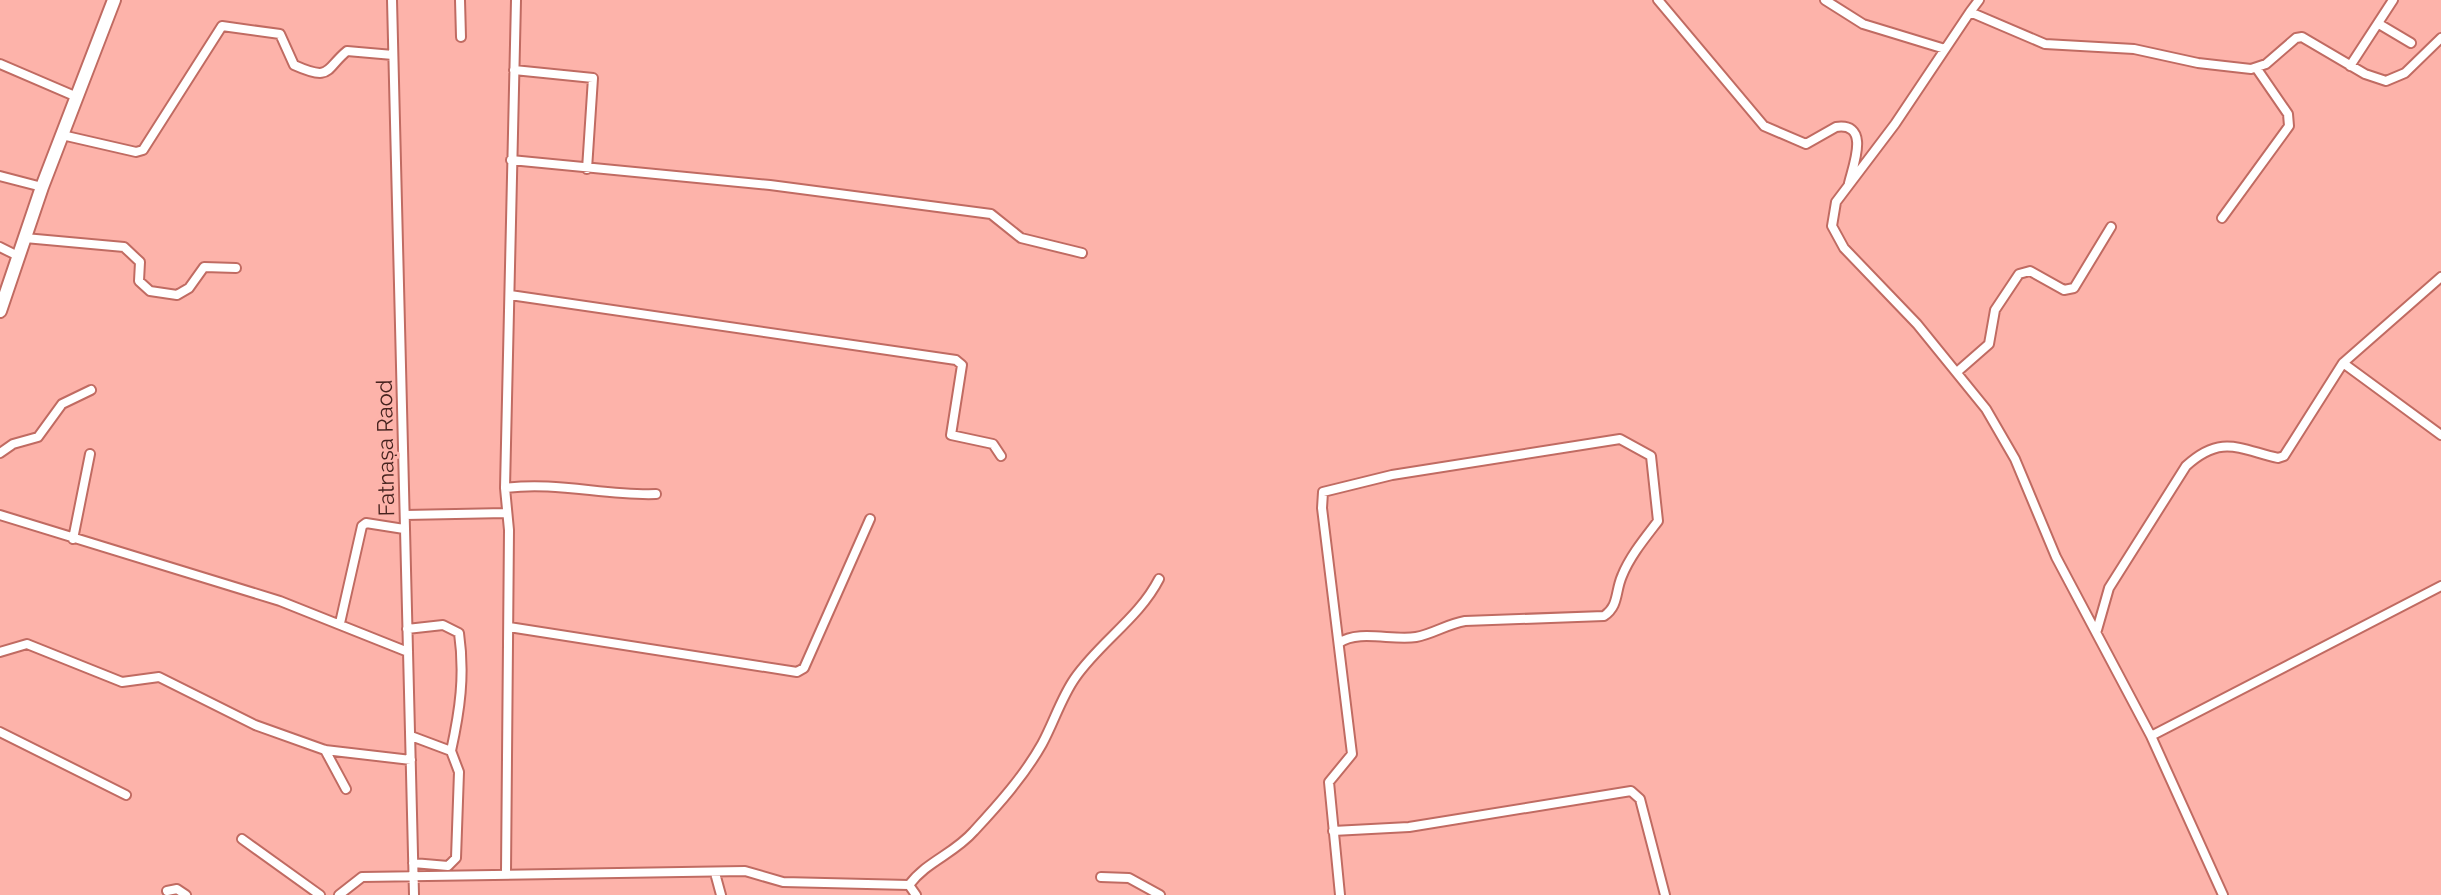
<svg xmlns="http://www.w3.org/2000/svg" width="2441" height="895" viewBox="0 0 2441 895" font-family="Raleway,sans-serif">
	<rect width="100%" height="100%" fill="#fdb3aa"/>
	<g fill="none" stroke-linecap="round" stroke-linejoin="round">
		<defs>
			<path id="street" d="M392 0 414 895
				M460 0 461 37
				M1658 0 1764 126 1806 144 1836 127C1871 122 1853 166 1849 183
				M1825 0 1863 24 1945 49
				M1970 12 1979 0
				M2379 24 2411 43
				M0 64 77 97
				M2350 66 2393 0
				M514 70 593 78 587 169
				M62 135 136 152 143 150 222 26 280 34 294 65C332 82 325 69 347 51L393 55
				M511 160 770 185 991 214 1021 238 1082 253
				M0 176 42 187
				M2222 218 2289 126 2288 114 2257 69
				M25 238 124 247 140 262 139 281 150 291 177 295 189 288 204 267 236 268
				M0 247 18 256
				M2441 277 2343 363 2441 435
				M510 295 956 360 962 365 951 435 993 444 1001 456
				M1957 372 1989 344 1995 310 2019 274 2030 271 2064 290 2074 288 2111 227
				M0 453 13 444 38 437 62 404 91 390
				M505 488C556 481 605 496 656 494
				M0 515 280 601 408 652
				M405 515 506 513
				M73 539 90 454
				M340 623 362 526 366 523 404 529
				M509 627 797 672 804 668 870 519
				M407 629 443 625 459 633C465 675 460 710 451 751
				M2097 630 2109 588 2186 466C2221 434 2239 449 2278 458L2284 456 2343 363
				M1339 643C1358 629 1393 641 1416 637 1433 634 1447 624 1465 621L1604 616C1619 606 1615 592 1622 576 1630 556 1645 538 1658 521L1651 456 1620 439 1392 475 1323 492 1322 508 1352 754 1329 782 1340 895
				M0 652 27 644 122 682 159 677 255 725 325 750 411 760
				M0 732 126 795
				M411 736 451 751 459 772 456 858 448 866 413 863
				M2151 736 2441 586
				M325 750 346 789
				M1333 831 1409 827 1631 791 1640 799 1665 895
				M242 839 320 895
				M506 872 509 530 505 488 516 0
				M715 873 721 895
				M1101 877 1129 878 1160 895
				M909 885C927 861 954 854 974 831 999 804 1024 776 1042 744 1054 722 1061 698 1075 678 1100 642 1139 618 1159 579
				M909 885 916 895
				M167 891 177 889 186 895
				M339 895 362 877 745 871 783 882 909 885
				M2223 895 2151 736 2056 557 2015 459 1986 409 1917 324 1844 248 1832 226 1836 202 1895 124 1970 12 2045 44 2134 49 2198 63 2251 69 2266 64 2296 38 2302 37 2365 74 2386 81 2405 73 2441 38"/>
			<path id="secondary" d="M0 311 42 187 114 0"/>
		</defs>
		<use href="#street" stroke="#c06b62" stroke-width="12"/>
		<use href="#secondary" stroke="#c06b62" stroke-width="16"/>
		<use href="#street" stroke="#fff" stroke-width="8"/>
		<use href="#secondary" stroke="#fff" stroke-width="12"/>
	</g>
	<g text-anchor="middle" stroke-width="6" stroke-linejoin="round" paint-order="stroke">
		<g font-size="22" fill="#46231f" stroke="#fdb3aa">
			<text transform="translate(385 448) rotate(-91)" y="8">Fatnaṣa Raod</text>
		</g>
	</g>
</svg>
